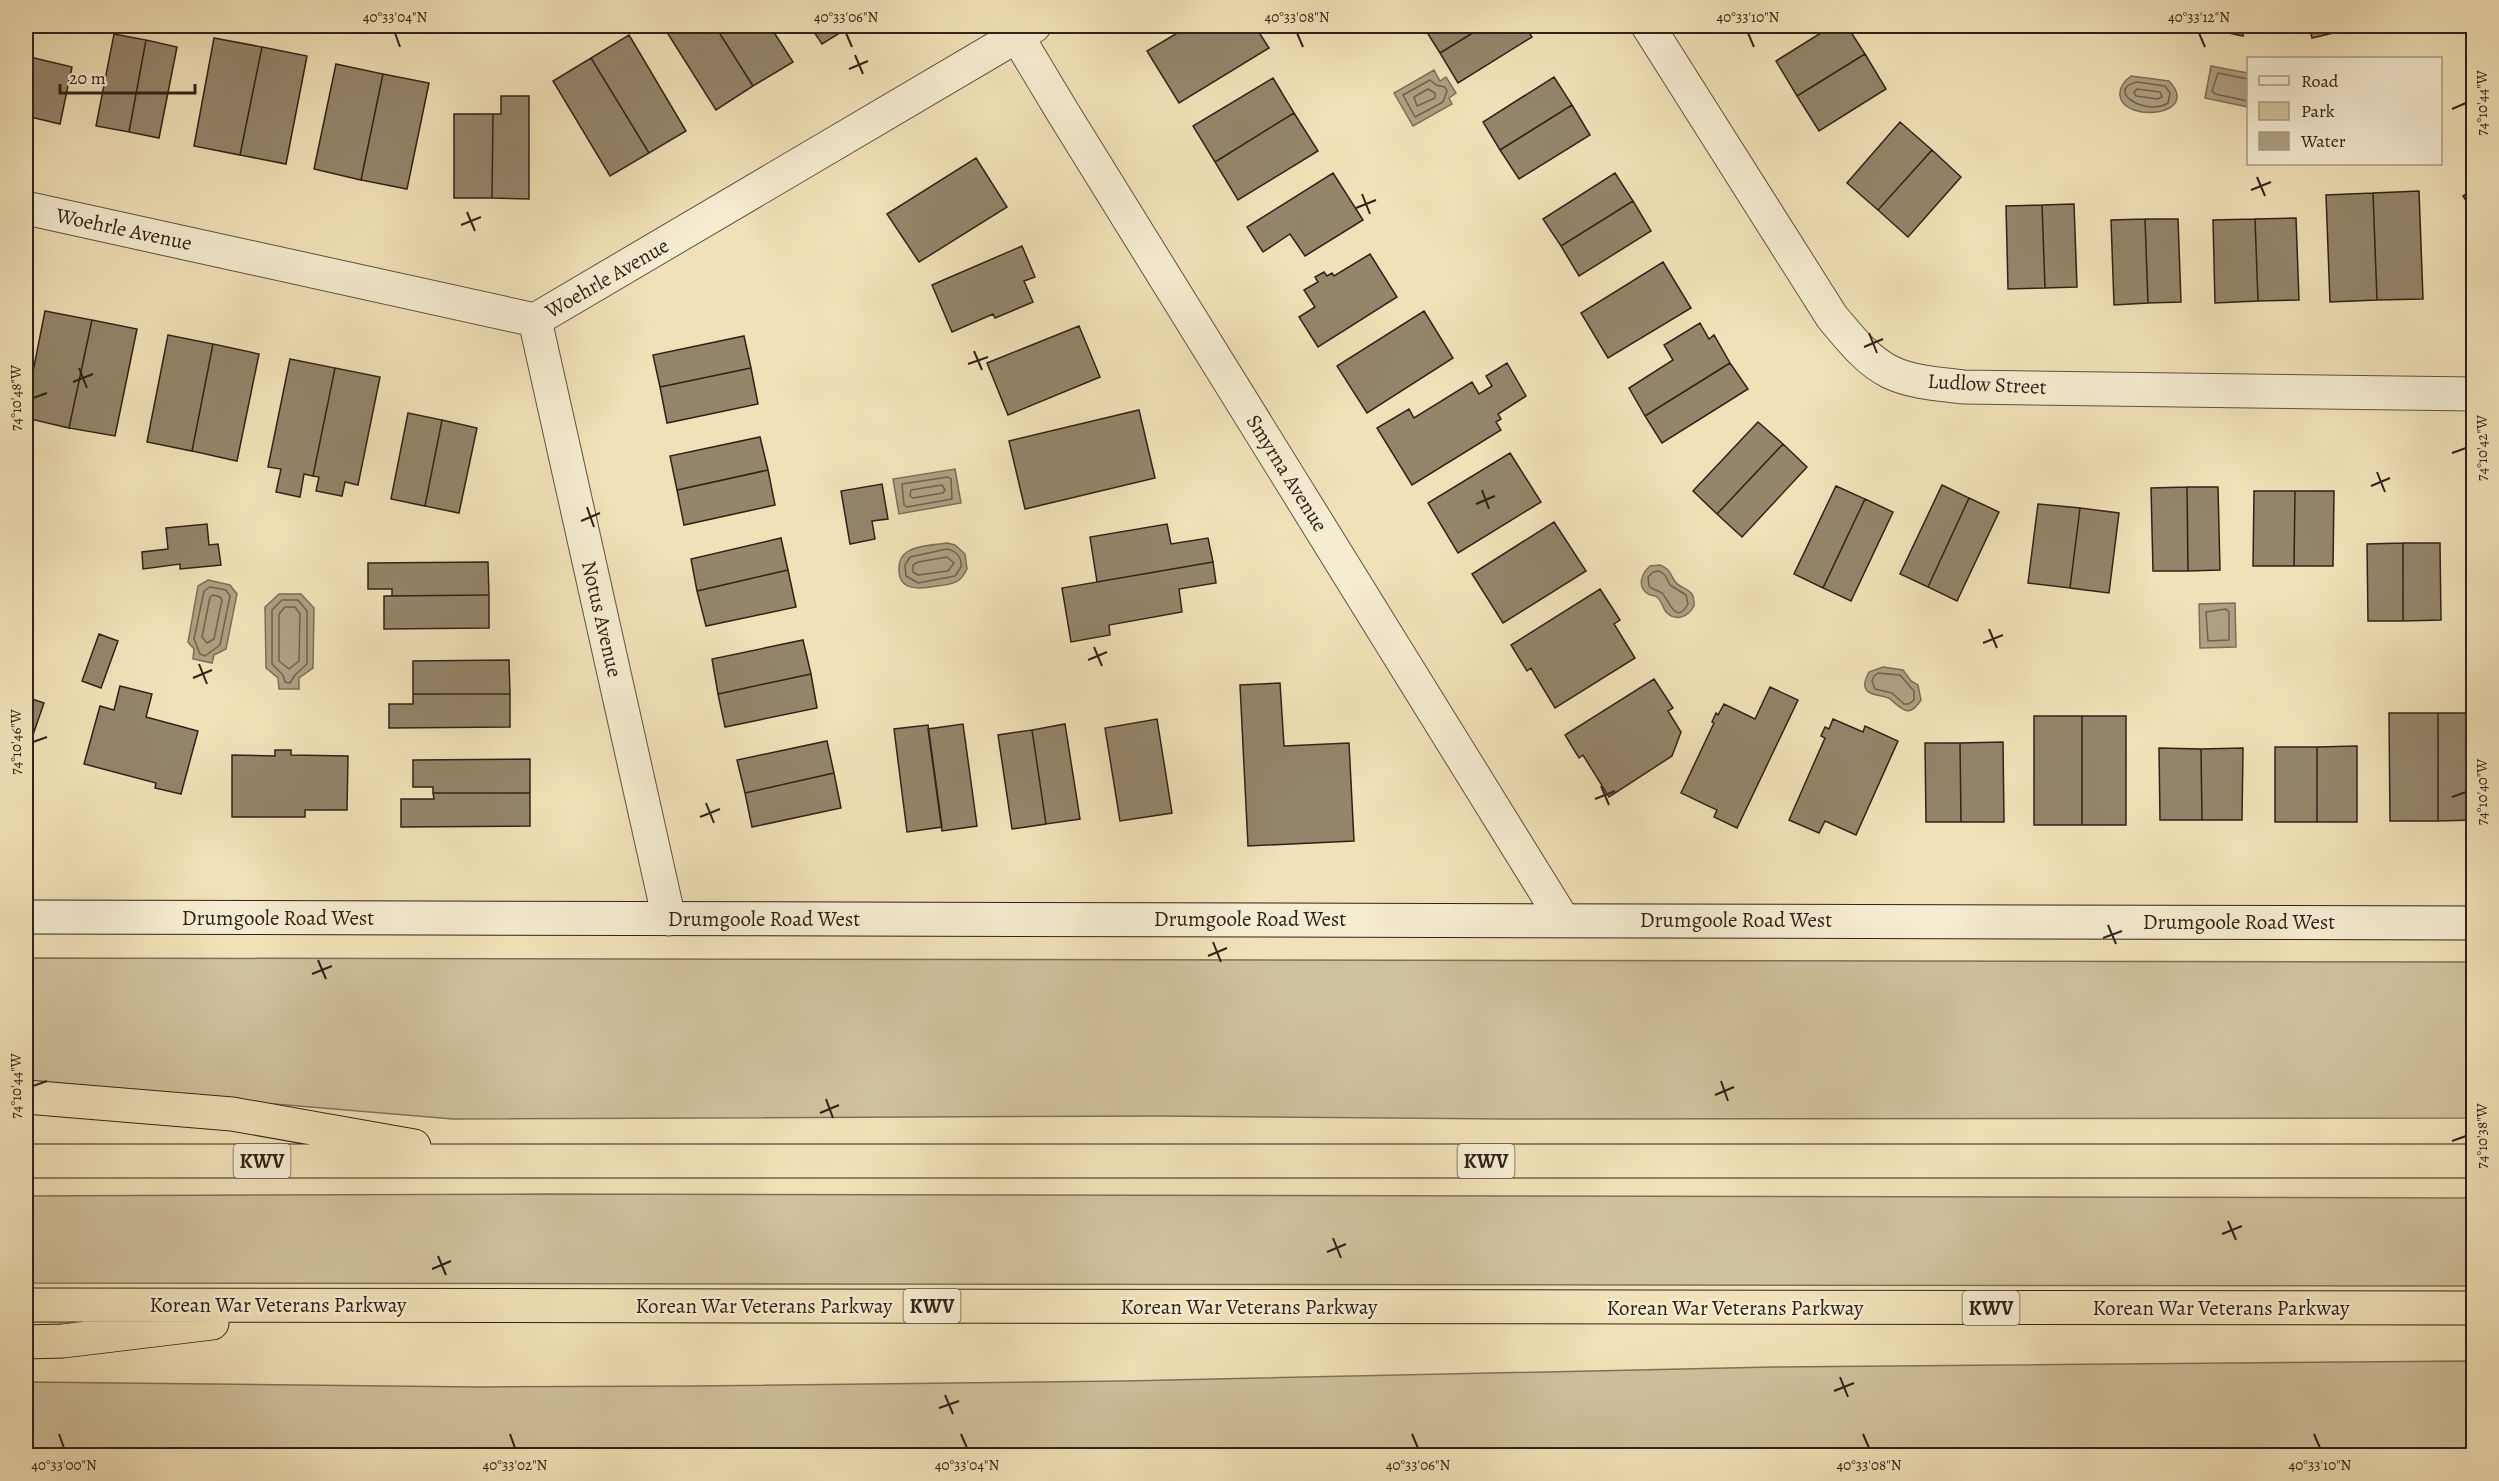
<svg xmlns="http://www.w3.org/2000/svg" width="2499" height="1481" viewBox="0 0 2499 1481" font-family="Alegreya,serif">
	<rect width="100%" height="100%" fill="#f1e1b8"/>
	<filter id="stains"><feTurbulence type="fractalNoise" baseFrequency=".00333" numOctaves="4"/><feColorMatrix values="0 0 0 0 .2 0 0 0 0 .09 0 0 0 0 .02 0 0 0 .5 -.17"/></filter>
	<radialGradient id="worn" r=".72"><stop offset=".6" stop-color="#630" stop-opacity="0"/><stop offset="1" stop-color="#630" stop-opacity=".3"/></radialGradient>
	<path fill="#d0c19d" stroke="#80725a" stroke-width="1.5" d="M26 958 2473 962V1118L1508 1119 1161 1116 453 1119 226 1100 26 1087Z
		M543 1194 2473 1198 2474 1286 26 1283V1196Z
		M2473 1361V1456L26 1455V1382L478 1387 695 1386 1125 1381 1773 1367Z"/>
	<path fill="#afa082" stroke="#7c6e58" stroke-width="1.5" d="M2211 66 2248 73V107L2205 98Z
		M1434 70 1440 81 1446 77 1456 93 1449 98 1452 104 1413 126 1394 93Z
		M2131 76 2169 81C2202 116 2124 123 2120 96 2119 87 2124 81 2131 76Z
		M955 469 961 503 899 514 893 479Z
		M947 543 955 545 965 554 967 569C965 573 963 577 959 580 953 585 944 585 937 586 920 589 898 592 899 568 899 562 901 556 907 552 917 545 935 545 947 543Z
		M1660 565C1670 569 1669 572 1674 580 1681 592 1695 585 1694 606 1689 616 1677 622 1667 613 1663 609 1662 601 1657 597 1655 595 1651 596 1648 594 1637 587 1641 574 1650 566Z
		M208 580 230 585 237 594 226 649 214 655 212 663 193 659 194 649 188 642 198 586Z
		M279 594H301L314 608 313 668 299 678V689H279L278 678 266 668 265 607Z
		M2235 603 2236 647 2200 648 2199 604Z
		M1883 667 1903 670 1911 681 1918 685 1921 700C1909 719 1902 709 1890 699 1883 693 1854 699 1869 672Z"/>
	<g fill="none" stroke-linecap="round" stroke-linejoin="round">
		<path stroke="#70614d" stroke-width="1.5" d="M2248 79 2218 73 2212 91 2215 94 2248 101
			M1430 80 1436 85 1445 87 1447 91 1443 102 1415 117 1403 95Z
			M2137 82 2165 86 2170 93 2168 103C2146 117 2104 90 2137 82Z
			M1428 89 1435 93V98L1417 106 1414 97Z
			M2137 89 2160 92 2162 97 2157 99 2136 96 2134 92Z
			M948 477 951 479 952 499 907 507 904 505 902 484Z
			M942 485 945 490 943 493 913 498 910 496 911 490Z
			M947 549C956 551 962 557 961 567L955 576 918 583 906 576 905 565 910 557Z
			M947 557 954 563 948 571 918 575 913 572V565L918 562Z
			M1659 571 1665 575 1670 585 1686 595 1688 604C1676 626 1669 600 1662 593 1658 590 1653 590 1649 586L1648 577 1653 572Z
			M210 587 226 590 230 596 220 645 205 656 200 654 194 639 204 591Z
			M213 595 220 597 222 600 214 639 207 643 202 637 210 597Z
			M282 600H298L307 611V664L295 675 290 683 285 682 283 675 272 664V610Z
			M285 607H295L300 614 299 661 289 669 279 661V614Z
			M2226 609 2229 612V640L2208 641 2206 612Z
			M1878 673 1900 675 1914 691V700L1909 704H1904L1892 693 1875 689 1872 681 1874 676Z"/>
	</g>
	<path fill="#94856b" stroke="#302218" stroke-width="1.5" d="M663 26H715L753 86 716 110Z
		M715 26H770L793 62 753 86Z
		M810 26H851L822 44Z
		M1189 26H1255L1269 48 1179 103 1147 51Z
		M1423 26H1484L1440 53Z
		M1484 26H1525L1532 37 1458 83 1440 53Z
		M1832 26H1847L1865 54 1797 96 1776 61Z
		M2206 26H2245L2243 36 2205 28Z
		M2309 26H2353L2354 28 2312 38Z
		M114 34 146 40 129 132 96 126Z
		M629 35 686 131 649 153 591 58Z
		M214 38 262 47 240 155 194 146Z
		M146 40 177 47 159 138 129 132Z
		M262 47 307 56 286 164 240 155Z
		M1865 54 1886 89 1819 131 1797 96Z
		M26 56 72 67 60 124 26 116Z
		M591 58 649 153 610 176 553 81Z
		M336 64 383 74 361 180 314 169Z
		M383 74 429 83 407 189 361 180Z
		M1554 77 1572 105 1500 150 1483 122Z
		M1273 78 1294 113 1215 162 1193 126Z
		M501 96H529V199L492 198 493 114H501Z
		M1572 105 1590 135 1519 179 1500 150Z
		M1294 113 1318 151 1238 200 1215 162Z
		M454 114H493L492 198H454Z
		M1900 122 1932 150 1878 210 1847 183Z
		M1932 150 1961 177 1908 237 1878 210Z
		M976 158 1007 207 919 262 887 214Z
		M1333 173 1363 220 1305 256 1290 234 1263 252 1247 227Z
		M1615 173 1633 201 1561 246 1543 219Z
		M2474 189V213L2463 196Z
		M2419 191 2423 299 2377 300 2373 193Z
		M2373 193 2377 300 2330 302 2326 195Z
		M1633 201 1651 231 1579 276 1561 246Z
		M2074 204 2077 287 2045 288 2042 205Z
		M2042 205 2045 288 2008 289 2006 206Z
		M2296 218 2299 300 2258 301 2255 219Z
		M2145 219H2178L2181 302 2148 303Z
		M2145 219 2148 303 2114 305 2111 220Z
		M2255 219 2258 301 2215 303 2213 220Z
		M1022 246 1035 277 1024 281 1033 302 995 318 993 314 952 332 932 285Z
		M1370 254 1397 297 1318 347 1299 317 1315 307 1304 290 1318 282 1315 277 1324 272 1327 276 1332 273 1334 276Z
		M1663 262 1691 308 1608 358 1581 313Z
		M45 311 92 320 69 428 26 418V407Z
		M1424 311 1453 358 1367 413 1337 366Z
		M92 320 137 329 115 436 69 428Z
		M1700 323 1709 339 1714 335 1730 363 1645 416 1629 388 1673 360 1664 345Z
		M1079 326 1100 377 1008 415 987 363Z
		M168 335 213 344 192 451 147 442Z
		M744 336 751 368 660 387 653 355Z
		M213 344 259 354 237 461 192 451Z
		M290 359 335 368 313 476 304 474 300 497 276 492 281 469 268 467Z
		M1507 363 1526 396 1498 414 1501 419 1496 422 1501 430 1412 485 1377 428 1409 409 1414 418 1472 382 1479 394 1492 386 1486 376Z
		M1730 363 1748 389 1662 443 1645 416Z
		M335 368 380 377 358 485 345 482 342 496 316 491 319 477 313 476Z
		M751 368 758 404 667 423 660 387Z
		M1139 410 1155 478 1025 509 1009 441Z
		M408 413 442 420 425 506 391 499Z
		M442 420 477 428 459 513 425 506Z
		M1758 422 1783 444 1717 514 1693 491Z
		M760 437 768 470 677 490 670 456Z
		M1783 444 1807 467 1742 537 1717 514Z
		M1510 453 1541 502 1458 553 1428 503Z
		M768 470 775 505 684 525 677 490Z
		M882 484 888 519 872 521 875 539 850 544 841 491Z
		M1942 485 1969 498 1928 587 1900 574Z
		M1836 486 1865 499 1823 588 1794 574Z
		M2187 487H2218L2220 570 2188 571Z
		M2187 487 2188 571H2153L2151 488Z
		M2254 491H2295L2294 566H2253Z
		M2295 491H2334L2333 566H2294Z
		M1969 498 1999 512 1957 601 1928 587Z
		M1865 499 1893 512 1851 601 1823 588Z
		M2038 504 2080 508 2070 588 2028 583Z
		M2080 508 2119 513 2109 593 2070 588Z
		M1554 522 1586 571 1503 623 1472 574Z
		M207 524 209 545 218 544 221 565 180 569V564L143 569 142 552 168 549 166 528Z
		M1167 524 1171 544 1208 538 1213 562 1097 582 1090 537Z
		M781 538 788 570 697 591 691 559Z
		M2403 543H2440L2441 620 2403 621Z
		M2403 543V621H2368L2367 544Z
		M488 562 489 595 392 596V589H368V563Z
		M1213 562 1216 583 1179 589 1182 612 1109 625 1110 635 1071 642 1062 588Z
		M788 570 796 607 706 626 697 591Z
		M1600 589 1620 620 1614 624 1635 658 1555 708 1531 668 1527 671 1511 645Z
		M489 595V628L384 629V596Z
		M99 634 118 641 101 688 82 681Z
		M803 640 811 674 718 694 712 659Z
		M509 660 510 694H413V661Z
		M811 674 817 708 725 727 718 694Z
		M1654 679 1673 708 1668 711 1681 732 1672 756 1609 797 1583 755 1579 758 1565 735Z
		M1280 683 1284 746 1349 743 1354 841 1248 846 1240 685Z
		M120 686 152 694 146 717 198 731 181 794 155 788 156 783 84 764 100 706 114 710Z
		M1770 687 1798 700 1737 828 1714 817 1717 810 1681 793 1714 723 1712 722 1716 713 1718 715 1724 704 1755 719Z
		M413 694H510V727L389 728V704H413Z
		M26 697 44 703 26 755Z
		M2389 713H2438V821H2390Z
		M2438 713H2474V820L2438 821Z
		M2034 716H2082V825H2034Z
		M2082 716H2126V825H2082Z
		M1157 719 1172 813 1120 821 1105 728Z
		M1833 719 1863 732 1865 726 1898 741 1856 835 1825 821 1819 833 1789 820 1825 738 1821 736 1825 727 1829 729Z
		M963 724 977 826 942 831 928 729Z
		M1065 724 1080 819 1046 824 1032 730Z
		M928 725 942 827 907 832 894 729Z
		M1032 730 1046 824 1012 829 998 735Z
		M827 741 834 773 745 793 737 760Z
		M2003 742 2004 822H1961L1960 743Z
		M1925 743H1960L1961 822H1926Z
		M2357 746V822H2317V747Z
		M2275 747H2317V822H2275Z
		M2159 748 2201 749 2202 820H2160Z
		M2243 748 2242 820H2202L2201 749Z
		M275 750H291V755L348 756 347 810H305V817H232V755L275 756Z
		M530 759V793H433V787H413V760Z
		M834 773 841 808 752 827 745 793Z
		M433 793H530V826L401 827V799H434Z"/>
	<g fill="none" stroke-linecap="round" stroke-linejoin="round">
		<defs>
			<path id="street" d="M1011 26 1062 111 1563 920
				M1648 26 1832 317C1849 337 1866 360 1890 372 1913 383 1940 384 1964 387L2474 394
				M26 208 535 320 1034 26
				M535 320 669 919"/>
			<path id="secondary" d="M26 917 2474 923"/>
			<path id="highway" d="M26 1097 232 1114 414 1146
				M26 1161H2474
				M26 1305 2474 1308
				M26 1342 63 1341 212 1323"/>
		</defs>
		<use href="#street" stroke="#605240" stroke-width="35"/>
		<use href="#secondary" stroke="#302218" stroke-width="35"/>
		<use href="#highway" stroke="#302218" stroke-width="35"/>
		<use href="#street" stroke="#f6ecd1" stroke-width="33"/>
		<use href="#secondary" stroke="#f6ecd1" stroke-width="33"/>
		<use href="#highway" stroke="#f1e1b8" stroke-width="33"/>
	</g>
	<path fill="none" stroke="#302218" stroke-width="2" d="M395 33 400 47M846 33 852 47M1297 33 1303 47M1748 33 1754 47M2199 33 2205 47M855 55 863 74M849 69 868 61M2452 109 2466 103M2257 177 2265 196M2251 190 2271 182M1362 194 1370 214M1356 208 1376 200M467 212 475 231M461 225 481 217M1869 333 1877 353M1864 347 1883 339M974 351 982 370M968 364 988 357M79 368 87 388M73 382 93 374M33 398 47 393M2452 453 2466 448M2377 472 2385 492M2371 486 2390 478M1482 490 1489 509M1476 504 1495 496M587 507 594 527M581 521 600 513M1989 629 1997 648M1983 643 2003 635M1094 647 1102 666M1088 660 1107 652M199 664 207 684M193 678 212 670M33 742 47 737M1601 786 1609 805M2452 797 2466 792M1595 799 1615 791M706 803 714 823M700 817 720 809M2108 925 2116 944M2103 938 2122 931M1213 942 1221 962M1208 956 1227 948M318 960 326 979M312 974 332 966M1721 1081 1728 1101M33 1086 47 1081M1715 1095 1734 1087M826 1099 833 1118M820 1113 839 1105M2452 1141 2466 1136M2228 1221 2236 1240M2222 1234 2242 1226M1333 1238 1341 1258M1327 1252 1346 1244M438 1256 446 1275M432 1269 451 1261M1840 1377 1848 1397M1834 1391 1854 1383M945 1395 953 1414M939 1408 959 1401M59 1434 64 1448M510 1434 515 1448M961 1434 967 1448M1412 1434 1418 1448M1863 1434 1869 1448M2314 1434 2320 1448"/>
	<g text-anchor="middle" stroke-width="4.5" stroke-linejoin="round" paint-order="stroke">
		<g fill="#f6ecd1" stroke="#6b5f50" stroke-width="1.5">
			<rect x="233.5" y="1144" width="57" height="34" rx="4.5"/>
			<rect x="1457.5" y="1144" width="57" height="34" rx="4.5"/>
			<rect x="903.5" y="1289" width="57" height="34" rx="4.5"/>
			<rect x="1962.5" y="1291" width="57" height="34" rx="4.5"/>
		</g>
		<g font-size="20" font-weight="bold" fill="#302218">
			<text x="262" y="1168">KWV</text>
			<text x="1486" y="1168">KWV</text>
			<text x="932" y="1313">KWV</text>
			<text x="1991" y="1315">KWV</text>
		</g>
		<g font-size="21" fill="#302218" stroke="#f6ecd1">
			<text transform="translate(124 229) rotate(12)" y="7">Woehrle Avenue</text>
			<text transform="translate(607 278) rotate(-30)" y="7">Woehrle Avenue</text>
			<text transform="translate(1987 384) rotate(3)" y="7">Ludlow Street</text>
			<text transform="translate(1287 473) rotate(58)" y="7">Smyrna Avenue</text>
			<text transform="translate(602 619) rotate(77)" y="7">Notus Avenue</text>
			<text x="278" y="925">Drumgoole Road West</text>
			<text x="764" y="926">Drumgoole Road West</text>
			<text x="1250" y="926">Drumgoole Road West</text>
			<text x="1736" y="927">Drumgoole Road West</text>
			<text x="2239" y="929">Drumgoole Road West</text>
			<text x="278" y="1312">Korean War Veterans Parkway</text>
			<text x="764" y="1313">Korean War Veterans Parkway</text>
			<text x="1249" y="1314">Korean War Veterans Parkway</text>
			<text x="1735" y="1315">Korean War Veterans Parkway</text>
			<text x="2221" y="1315">Korean War Veterans Parkway</text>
		</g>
	</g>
	<rect width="2499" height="1481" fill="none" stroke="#f1e1b8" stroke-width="66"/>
	<rect x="2247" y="57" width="195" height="108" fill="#f6ecd1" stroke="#a79b87" stroke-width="1.5"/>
	<rect x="2259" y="76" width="30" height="9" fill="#f6ecd1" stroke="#a79b87" stroke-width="1.5"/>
	<text x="2301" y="87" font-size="18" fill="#302218">Road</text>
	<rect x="2259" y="102" width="30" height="18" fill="#d0c19d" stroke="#a79b87" stroke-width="1.5"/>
	<text x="2301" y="117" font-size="18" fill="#302218">Park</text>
	<rect x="2259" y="132" width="30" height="18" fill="#afa082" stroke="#a79b87" stroke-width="1.5"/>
	<text x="2301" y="147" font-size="18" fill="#302218">Water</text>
	<path d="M60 84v9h135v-9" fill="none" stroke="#302218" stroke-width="3"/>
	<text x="69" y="84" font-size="18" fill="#302218" stroke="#f6ecd1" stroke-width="4.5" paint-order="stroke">20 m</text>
	<rect x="33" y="33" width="2433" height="1415" fill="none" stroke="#302218" stroke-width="2"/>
	<g font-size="15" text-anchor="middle" fill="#302218">
		<text x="395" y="22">40°33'04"N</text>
		<text x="846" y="22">40°33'06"N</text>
		<text x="1297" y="22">40°33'08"N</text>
		<text x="1748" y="22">40°33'10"N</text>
		<text x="2199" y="22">40°33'12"N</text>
		<text transform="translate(2482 103) rotate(-90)" y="5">74°10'44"W</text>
		<text transform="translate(16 398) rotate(-90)" y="5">74°10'48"W</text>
		<text transform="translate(2482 448) rotate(-90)" y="5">74°10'42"W</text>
		<text transform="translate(16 742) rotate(-90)" y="5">74°10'46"W</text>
		<text transform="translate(2482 792) rotate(-90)" y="5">74°10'40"W</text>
		<text transform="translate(16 1086) rotate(-90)" y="5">74°10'44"W</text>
		<text transform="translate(2482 1136) rotate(-90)" y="5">74°10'38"W</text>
		<text x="64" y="1470">40°33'00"N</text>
		<text x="515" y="1470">40°33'02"N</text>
		<text x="967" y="1470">40°33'04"N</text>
		<text x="1418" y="1470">40°33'06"N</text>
		<text x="1869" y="1470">40°33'08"N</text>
		<text x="2320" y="1470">40°33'10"N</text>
	</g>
	<rect width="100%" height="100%" filter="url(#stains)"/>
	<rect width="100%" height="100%" fill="url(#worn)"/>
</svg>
